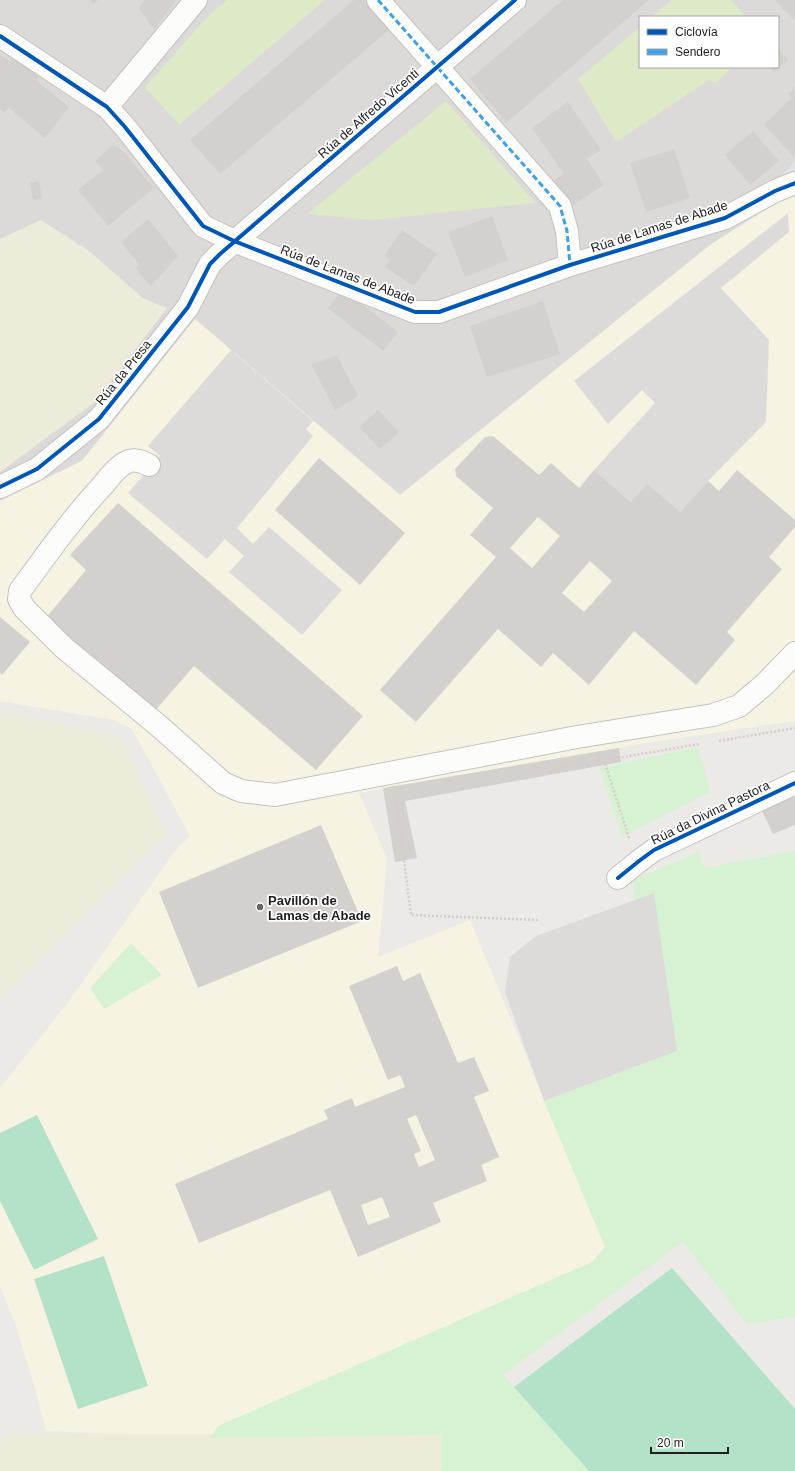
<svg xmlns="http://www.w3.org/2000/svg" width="795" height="1471" viewBox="0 0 795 1471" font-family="Arial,sans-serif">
	<rect width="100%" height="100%" fill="#eceae7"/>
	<path fill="#dbdad8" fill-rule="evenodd" d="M0 0H795V191L710 245 400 495 195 319 82 461 0 501ZM640 17H778V67H640Z"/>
	<path fill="#f6f3e2" d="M795 191V721L639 744 359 793 387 859 378 957 470 920 605 1247 592 1262 218 1426 211 1438 46 1431 35 1388 16 1326 0 1286V1088L66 1005 176 850 190 836 132 729 114 720 0 701V501L82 461 195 319 400 495 710 245Z"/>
	<path fill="#edebda" d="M41 220 89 251 144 299 167 308 95 402 0 472V239Z
		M0 711 120 737 166 836 0 1000Z
		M13 1434 442 1435 441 1471H0V1440Z"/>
	<path fill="#dde9c7" d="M228 0H325L179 125 145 87 210 14Z
		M671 0H731L746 17H651Z
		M640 27V67H733L715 83 709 80 616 142 578 79Z
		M446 101 535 203 373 220 307 214Z"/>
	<path fill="#d7f2d3" d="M698 747 710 792 622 837 599 768Z
		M795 851V1317L747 1324 683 1242 503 1375 589 1471H441V1435L211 1438 218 1426 592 1262 605 1247 544 1101 654 1060 632 880 699 852 704 868Z
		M131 943 162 975 104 1009 90 988Z"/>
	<path fill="#b3e2c8" d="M37 1115 98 1239 34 1270 0 1201V1133Z
		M104 1256 148 1386 78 1409 34 1279Z
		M672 1268 795 1409V1471H589L514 1387Z"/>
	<path fill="#dcdbda" d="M788 213 789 232 721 288 769 340 766 422 708 481 680 512 631 502 594 470 655 403 642 390 608 424 574 381Z
		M231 350 313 421 306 429 313 436 237 528 253 544 269 527 342 590 302 635 229 572 244 556 225 539 207 559 128 493 160 456 148 446Z
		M654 893 677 1051 544 1101 505 992 510 957 536 936Z"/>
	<path fill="#e2e1e6" d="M795 162V186L791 185 783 173Z"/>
	<path fill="#d3d0ce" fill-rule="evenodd" d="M90 0H98L93 4Z
		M145 0H176L154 30 139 8Z
		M354 0H364L390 29 220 174 190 140Z
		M563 0H649L506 123 470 79Z
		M775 0H795V21Z
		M778 48 788 60 774 72 770 67H778Z
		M0 55 10 61 19 56 41 73 36 80 69 107 45 138 9 108 4 112 0 109Z
		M795 87V158L764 125 792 98 788 94Z
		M568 102 601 150 587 159 604 185 570 207 553 181 564 174 532 128Z
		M753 131 779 161 750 185 725 155Z
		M113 145 124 152 154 188 108 226 78 190 103 170 95 161Z
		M674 149 690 198 646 212 630 163Z
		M39 181 42 199 33 200 30 183Z
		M492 216 508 260 465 277 448 232Z
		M148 219 178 256 151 286 135 268 139 264 121 242Z
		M402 230 437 254 414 286 385 267 390 260 384 256Z
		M343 289 398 332 383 351 328 308Z
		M543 301 560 354 487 377 470 326Z
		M337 356 358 396 335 410 311 364Z
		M378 410 399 432 380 449 359 427Z
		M493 436 539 475 551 463 579 488 594 470 631 502 647 484 680 512 708 481 719 491 737 470 795 520V527L769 557 782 569 727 632 735 640 696 685 634 631 589 685 553 653 541 667 498 629 416 722 380 690 496 557 470 535 493 508 456 476 455 469 485 437ZM538 517 560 536 532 568 510 548ZM590 561 612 581 584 612 562 593Z
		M319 458 405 533 360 585 275 510Z
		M118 503 363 716 316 770 194 666 153 713 44 620 86 570 70 555Z
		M0 617 30 642 2 675 0 672Z
		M619 748 621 762 405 801 417 858 395 862 383 788Z
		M795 794V825L773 834 761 809Z
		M321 825 362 921 198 988 159 892Z
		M397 966 403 981 420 973 458 1063 474 1057 489 1091 474 1097 499 1157 481 1165 487 1181 433 1203 441 1222 358 1257 330 1190 199 1243 175 1184 328 1119 324 1110 352 1098 355 1107 405 1087 400 1075 388 1080 349 986ZM416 1115 435 1160 419 1167 414 1154 421 1151 407 1119ZM382 1197 390 1217 368 1225 361 1205Z"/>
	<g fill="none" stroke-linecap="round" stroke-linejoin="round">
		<defs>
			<path id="minor" d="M378 0 560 206 567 231 570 265
				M0 36 107 107 125 127 203 226 234 241 415 312H439L570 265 725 218 775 191 795 183
				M107 107 196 0
				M149 465C142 462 137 459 129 461 119 465 110 476 104 484 73 517 47 554 20 591L19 599 24 608 63 647 159 726 223 783 241 791 275 795 577 737 713 715 739 706 764 685 795 653
				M0 487 37 469 99 419 188 307 210 264 220 254 515 0
				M618 878 639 861 654 850 795 783"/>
		</defs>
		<use href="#minor" stroke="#c3c2c1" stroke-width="24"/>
		<path stroke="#d9cbca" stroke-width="2.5" stroke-dasharray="2 2" stroke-linecap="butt" d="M719 741 795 728
			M604 760 629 838
			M535 772 700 744
			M396 797 411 915 538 920"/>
		<use href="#minor" stroke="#fcfcfb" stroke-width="22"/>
		<path stroke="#3da2ea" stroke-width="3" stroke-dasharray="6 3" stroke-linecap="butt" d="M378 0 560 206 567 231 570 265"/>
		<defs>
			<path id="cycleway" d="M0 36 107 107 125 127 203 226 234 241 415 312H439L570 265 725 218 775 191 795 183
				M0 487 37 469 99 419 188 307 210 264 220 254 515 0
				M618 878 639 861 654 850 795 783"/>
		</defs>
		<use href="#cycleway" stroke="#fff" stroke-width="6"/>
		<use href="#cycleway" stroke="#0057b8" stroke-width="4"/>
	</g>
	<circle fill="#666564" stroke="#fff" stroke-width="1.5" cx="260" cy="907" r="4"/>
	<g text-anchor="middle" stroke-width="3.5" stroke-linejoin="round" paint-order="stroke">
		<g font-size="13" fill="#1e1e1e" stroke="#fff">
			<text transform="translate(368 113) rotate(-41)" y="5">Rúa de Alfredo Vicenti</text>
			<text transform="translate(659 226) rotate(-18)" y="5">Rúa de Lamas de Abade</text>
			<text transform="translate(348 274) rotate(21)" y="5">Rúa de Lamas de Abade</text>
			<text transform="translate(123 372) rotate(-51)" y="5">Rúa da Presa</text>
			<text transform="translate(710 812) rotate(-26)" y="5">Rúa da Divina Pastora</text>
		</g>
		<g font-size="13" font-weight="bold" fill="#1e1e1e" stroke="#fff" text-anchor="start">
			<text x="268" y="905">Pavillón de<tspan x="268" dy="15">Lamas de Abade</tspan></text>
		</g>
	</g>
	<rect x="639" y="16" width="140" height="52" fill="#ffffff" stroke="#a5a5a5"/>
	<rect x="647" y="29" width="20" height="6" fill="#0057b8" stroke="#a5a5a5"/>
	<text x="675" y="36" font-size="12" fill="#1e1e1e">Ciclovía</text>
	<rect x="647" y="49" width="20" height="6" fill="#3da2ea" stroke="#a5a5a5"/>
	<text x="675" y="56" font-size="12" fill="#1e1e1e">Sendero</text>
	<path d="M651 1447v6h77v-6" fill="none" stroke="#1e1e1e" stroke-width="2"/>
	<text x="657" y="1447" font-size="12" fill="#1e1e1e" stroke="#ffffff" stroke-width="3" paint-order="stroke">20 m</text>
</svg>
